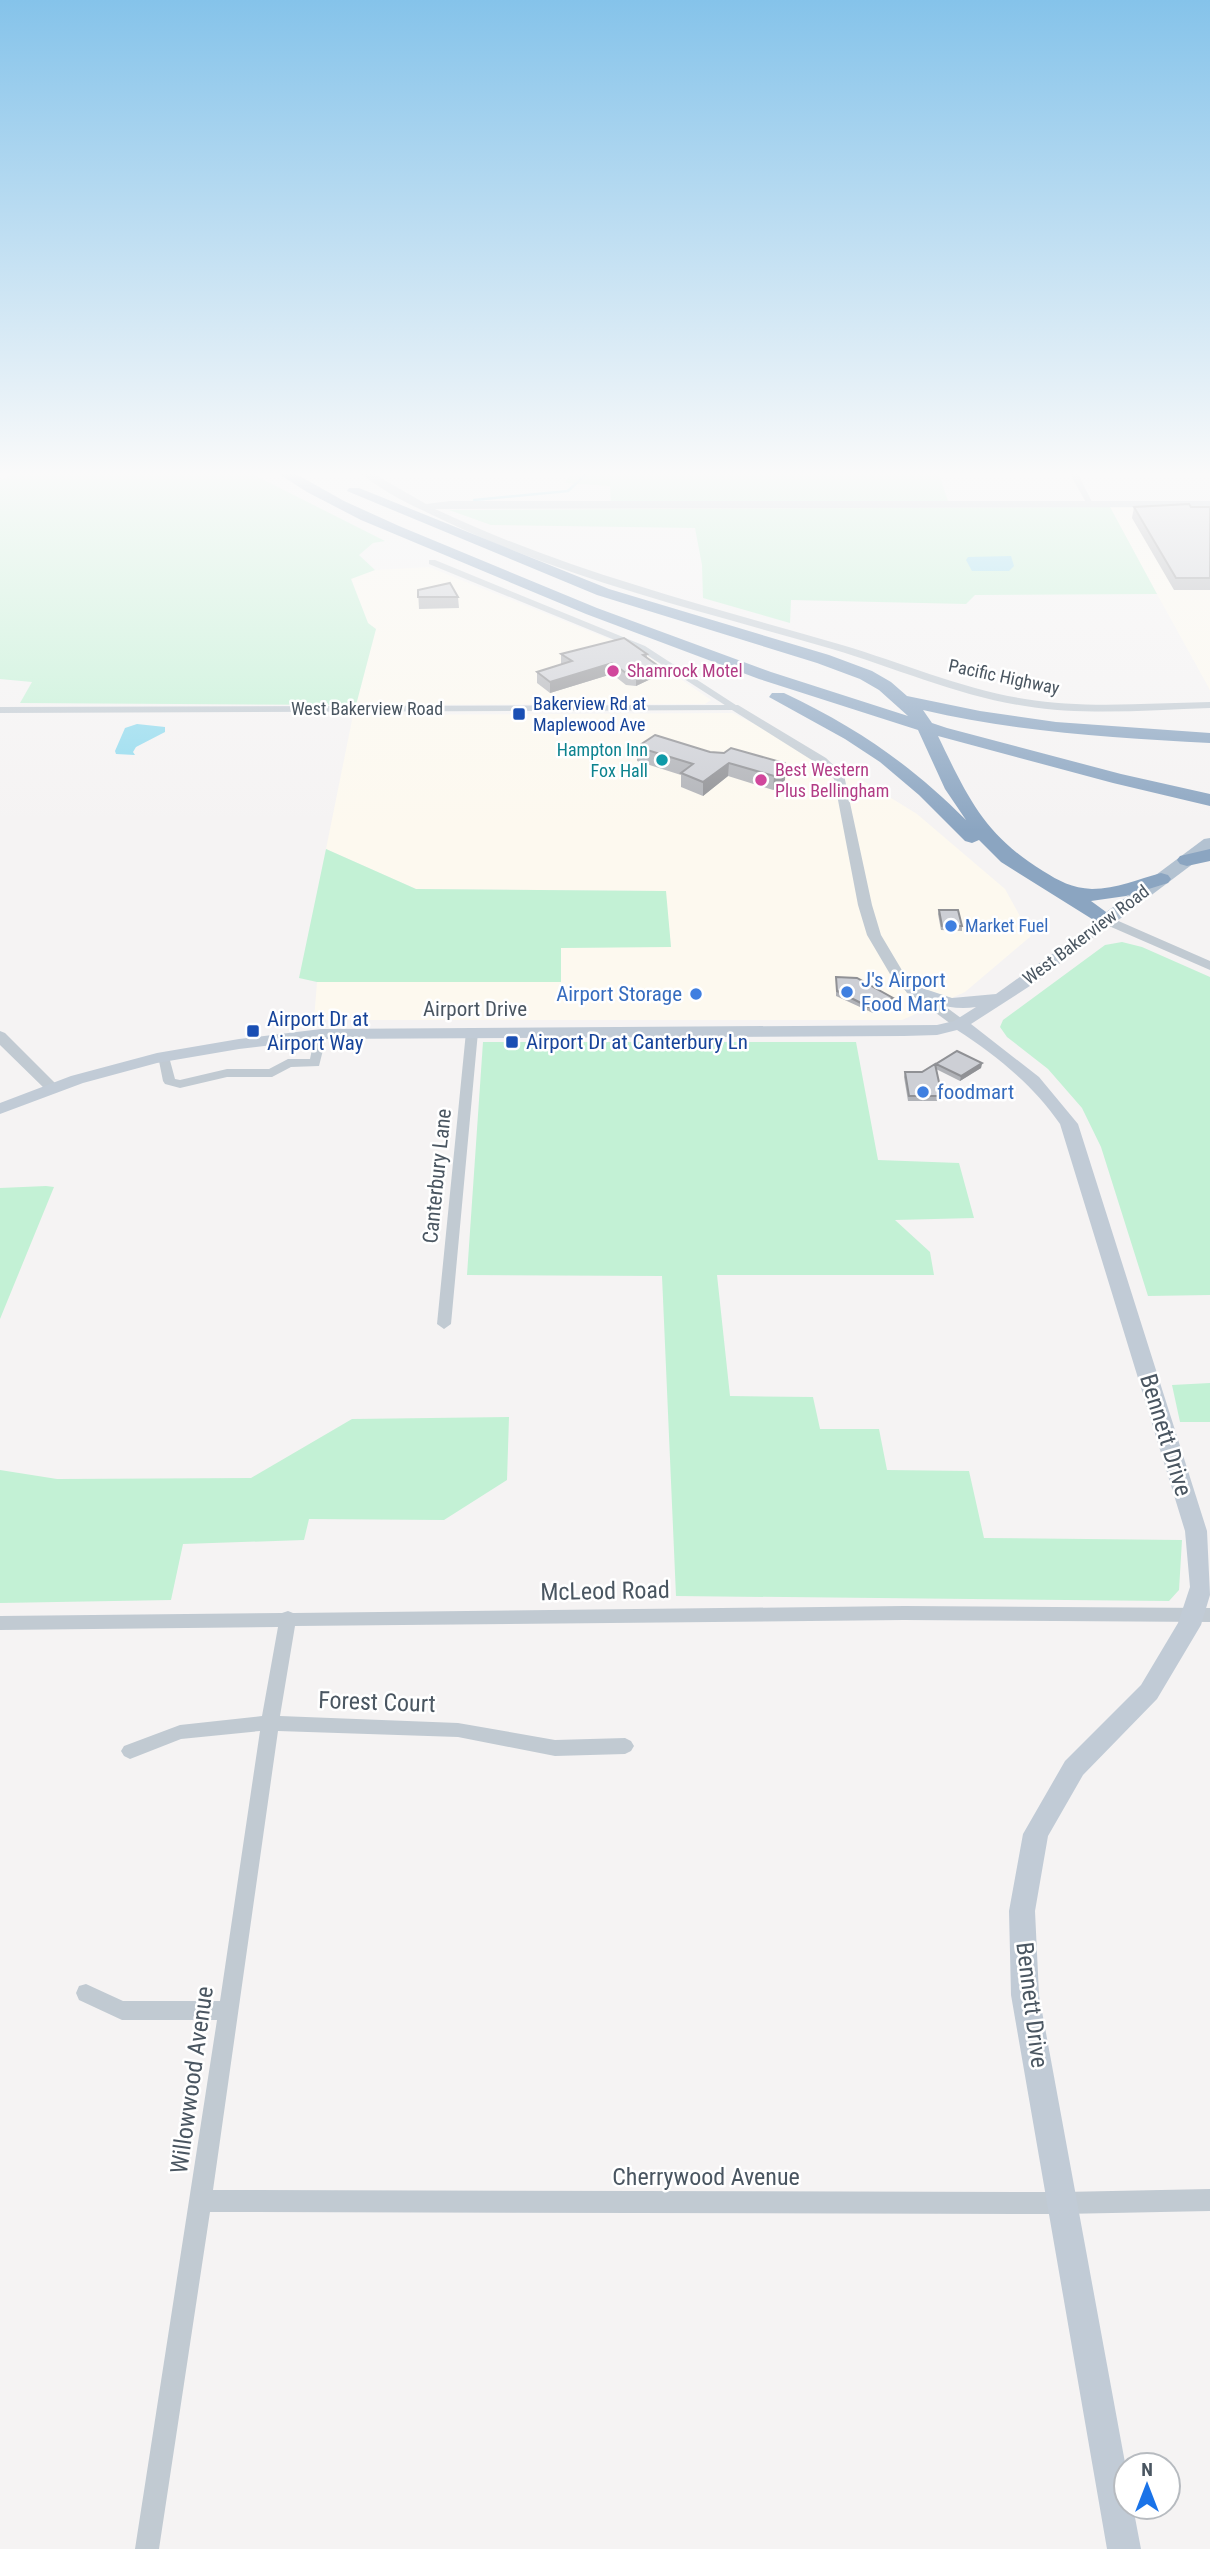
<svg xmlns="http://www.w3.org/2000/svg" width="1210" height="2549" viewBox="0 0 1210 2549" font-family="'Roboto Condensed',sans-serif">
	<rect width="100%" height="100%" fill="#f5f3f3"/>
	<path fill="#fdf9ef" d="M1110 507H1210V690L1157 594Z
		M429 567 629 647 646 655 711 700 705 704 356 705 376 629 368 623 351 578 375 570Z
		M733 713 857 777 917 814 1005 889 1031 936 965 992 902 1020H314L317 982H560L561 948 671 946 665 891 416 889 326 849 353 715Z"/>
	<path fill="#c3f1d5" d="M13 474H252L385 541 373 543 359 555 375 570 351 579 368 623 376 629 356 705 20 703 32 682 0 679V480Z
		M571 474H939L948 501 611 505 610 486 565 483Z
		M1110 507 1157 594 975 595 966 604 791 600 790 623 703 598 702 565 695 528 491 525 449 510Z
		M326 849 416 889 666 891 671 947 561 948V982H317L299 978Z
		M1122 942 1142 947 1210 977V1295L1148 1296 1101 1147 1082 1108 1048 1069 1007 1037 1000 1027 1003 1020 1105 945Z
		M483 1042H856L878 1160 959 1163 974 1218 895 1220 930 1252 934 1275H717L730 1396 813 1397 820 1429H879L887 1470 969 1471 984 1538 1182 1540 1179 1590 1169 1601 676 1596 662 1276 467 1275Z
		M46 1186 54 1187 0 1319V1188Z
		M1210 1383V1422H1180L1172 1385Z
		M509 1417 507 1480 444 1520 309 1519 304 1540 183 1544 171 1600 0 1603V1470L57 1479 251 1478 352 1419Z"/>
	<path fill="#90daee" d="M1011 556 1014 566 1009 571H972L966 560 968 557Z
		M137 724 165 727V732L136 747 133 752 135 755 116 754 115 751 125 728Z"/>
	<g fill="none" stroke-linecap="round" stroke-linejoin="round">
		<path stroke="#90daee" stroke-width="2.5" d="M474 500 568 491 586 474"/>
		<path fill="#c1cad2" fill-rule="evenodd" d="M1070 474H1078L1094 506H1088Z
			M429 560H435L645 646 739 707 731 709 639 650 429 564Z
			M472 1028 478 1032 451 1324 444 1329 437 1324 466 1032Z
			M321 1030 327 1034 319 1066 291 1067 272 1077H227L180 1088 165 1084 163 1081 158 1056 160 1053H168L175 1079 180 1080 227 1069H269L288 1059H310L315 1034Z
			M904 1606 1210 1608V1622L904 1620 295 1626 280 1716 458 1723 555 1740 625 1738 631 1741 634 1746 631 1751 625 1754 555 1756 458 1737 278 1731 213 2190 1063 2192 1210 2189V2211L1063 2214 210 2212 159 2549H135L217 2020H122L79 2000 76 1993 79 1986 86 1984 123 2001H220L260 1731 181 1739 130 1759 124 1756 121 1751 124 1746 180 1725 262 1716 278 1627 0 1630V1616L282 1613 288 1611 293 1613Z"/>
		<path fill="#c1cad2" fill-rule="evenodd" d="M362 474H374L426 504 450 501H1210V507L435 509C566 571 704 605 842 645 903 663 962 689 1025 699 1086 709 1149 703 1210 702V708C1149 710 1086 716 1025 706 958 696 896 668 832 649 701 611 568 580 445 521 418 508 385 494 362 474Z
			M738 705 826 758 844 775 872 905 881 935 903 972 912 982 965 1021 967 1024 965 1027H955L902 988 890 974 867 935 858 905 834 779 818 764 732 710 0 713V707Z
			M1107 916 1210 961V970L1102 923 1100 920Z
			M0 1031 5 1033 59 1087 56 1090H46L0 1045Z"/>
		<path fill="#c1cbd6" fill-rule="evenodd" d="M1107 915 1115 920 1112 923 1036 982 971 1024 1039 1077 1078 1124 1207 1531 1210 1595 1201 1625 1157 1699 1083 1775 1048 1836 1035 1911 1039 1995 1126 2468V2507H1133L1141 2549H1107L1011 1995 1009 1911 1023 1834 1065 1761 1141 1685 1178 1623 1190 1587 1185 1531 1060 1124C1033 1085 997 1056 957 1030L937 1035 904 1036 321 1039 239 1049 157 1063 83 1083 0 1114V1103L71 1076 157 1053 239 1039 321 1029 937 1025 954 1021 976 1007C952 1011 929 1003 907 993L905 990 907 987H919L952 998 996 994Z"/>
		<path fill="#b3c2d1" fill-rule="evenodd" d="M1210 838V851L1113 924H1101L1098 920 1101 916 1204 839Z"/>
		<path fill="#8ba5c1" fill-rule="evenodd" d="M279 474H296L344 501 399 526 597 608 771 672 908 716 879 690 860 679 817 663 597 595 347 491 349 488H359L609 589 829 655 872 671 891 682 907 696 980 711 1056 722 1210 733V743C1114 738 1017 732 923 710L932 723 947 728 1121 774 1210 794V806L1113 783 938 736C967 796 984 835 1043 871 1059 881 1072 888 1092 889 1117 889 1138 879 1161 873L1168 875 1171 879 1168 883 1126 896 1091 901 1117 920 1114 924H1100L1001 862 979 840 972 843 965 841 919 795 880 762 845 739 769 697 772 693H784C856 727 910 764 966 820L945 789 918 730 759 679 586 614 361 520 307 492Z
			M1210 849V861L1187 866 1180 864 1177 860 1180 856Z"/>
	</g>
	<path fill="#b0b2b7" d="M1134 507H1210V590H1174L1132 518Z
		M418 590 458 597 459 608 419 609Z
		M561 654H647V658L657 665V676L636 686 626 685 612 674 550 693 537 683V672L561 664Z
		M637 747 710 752 784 763 785 780 773 790 728 776 703 796 681 787V775L637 761Z
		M939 910 962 926V931L941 930 938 914Z
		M836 977 893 998V1002L873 1013 836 996Z
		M982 1063 981 1068 960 1081 936 1069 942 1096 941 1101H908L904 1077 905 1072H922L936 1064Z"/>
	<path fill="#909195" d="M612 663V674L550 693V682Z
		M657 665V676L636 686V674Z
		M729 763 728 776 703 796V782Z
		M784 763V768L786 766 785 780 773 790 774 776Z
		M893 998V1002L873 1013V1009Z
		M982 1063 981 1068 960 1081 961 1076Z"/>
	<path fill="#cdcfd5" stroke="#909195" stroke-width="2" d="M1189 504 1191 507H1210V578H1176L1134 507Z
		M450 583 458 597H418V590Z
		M624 638 647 654 643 655 657 665 636 674 626 673 612 663 550 682 537 672 572 661 561 654Z
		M655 735 710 752 724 753 731 748 784 763 782 765 786 766 774 776 729 763 703 782 681 773 693 764 637 747Z
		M939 910H958L962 926H942Z
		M836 977 857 978 893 998 873 1009 837 991Z
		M957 1051 982 1063 961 1076 936 1064Z
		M935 1064 942 1096H909L905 1072H922Z"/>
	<linearGradient id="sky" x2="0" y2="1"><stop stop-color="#85c3ea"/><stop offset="0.57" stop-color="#fafafa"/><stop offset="1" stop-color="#fafafa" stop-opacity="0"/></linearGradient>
	<rect width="1210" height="831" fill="url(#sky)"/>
	<g fill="#d1479c" stroke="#fff" stroke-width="2.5">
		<circle cx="613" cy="671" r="7"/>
		<circle cx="761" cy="780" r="7"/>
	</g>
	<g fill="#1a4fb4" stroke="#fff" stroke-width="2.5">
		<rect x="512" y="707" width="14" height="14" rx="3.5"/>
		<rect x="246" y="1024" width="14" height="14" rx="3.5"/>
		<rect x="505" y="1035" width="14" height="14" rx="3.5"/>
	</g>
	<circle fill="#0f9aa8" stroke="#fff" stroke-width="2.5" cx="662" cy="760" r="7"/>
	<g fill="#3f7fe0" stroke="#fff" stroke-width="2.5">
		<circle cx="951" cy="926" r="7"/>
		<circle cx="847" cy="992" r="7"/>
		<circle cx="696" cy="994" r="7"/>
		<circle cx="923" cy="1092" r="7"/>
	</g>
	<g text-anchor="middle" stroke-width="5" stroke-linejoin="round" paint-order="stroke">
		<g font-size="18" fill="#b23c85" stroke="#fff" text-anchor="start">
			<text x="627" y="677">Shamrock Motel</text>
			<text x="775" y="776">Best Western<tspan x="775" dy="21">Plus Bellingham</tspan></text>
		</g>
		<g font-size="18" fill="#4a5661" stroke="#fff">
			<text transform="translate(1004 677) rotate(12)" y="6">Pacific Highway</text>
			<text x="367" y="715">West Bakerview Road</text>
			<text transform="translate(1086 935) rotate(-37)" y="6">West Bakerview Road</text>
		</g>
		<g font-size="18" fill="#164399" stroke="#fff" text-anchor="start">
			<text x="533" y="710">Bakerview Rd at<tspan x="533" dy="21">Maplewood Ave</tspan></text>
		</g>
		<g font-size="18" fill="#0d838f" stroke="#fff" text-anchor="end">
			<text x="648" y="756">Hampton Inn<tspan x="648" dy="21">Fox Hall</tspan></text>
		</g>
		<g font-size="18" fill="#366cbe" stroke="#fff" text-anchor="start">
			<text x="965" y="932">Market Fuel</text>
		</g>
		<g font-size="21" fill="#366cbe" stroke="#fff" text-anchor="start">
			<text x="861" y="987">J's Airport<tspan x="861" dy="24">Food Mart</tspan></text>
			<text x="682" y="1001" text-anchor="end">Airport Storage</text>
			<text x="937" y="1099">foodmart</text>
		</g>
		<g font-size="21" fill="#4a5661" stroke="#fff">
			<text x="475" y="1016">Airport Drive</text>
			<text transform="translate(437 1176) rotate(-84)" y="7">Canterbury Lane</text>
		</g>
		<g font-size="21" fill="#164399" stroke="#fff" text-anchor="start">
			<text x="267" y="1026">Airport Dr at<tspan x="267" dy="24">Airport Way</tspan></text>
			<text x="526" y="1049">Airport Dr at Canterbury Ln</text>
		</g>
		<g font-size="24" fill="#4a5661" stroke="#fff">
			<text transform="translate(1166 1435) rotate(73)" y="8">Bennett Drive</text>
			<text transform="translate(605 1591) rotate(-1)" y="8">McLeod Road</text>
			<text transform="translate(377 1702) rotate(2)" y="8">Forest Court</text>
			<text transform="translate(1032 2005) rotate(83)" y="8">Bennett Drive</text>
			<text transform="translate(192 2080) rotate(-82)" y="8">Willowwood Avenue</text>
			<text x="706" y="2185">Cherrywood Avenue</text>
		</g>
	</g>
	<g transform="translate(1147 2486)"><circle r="33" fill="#ffffff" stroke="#b7bbc0" stroke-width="2"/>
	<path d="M0-5L12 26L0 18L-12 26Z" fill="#1a73e8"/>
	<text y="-10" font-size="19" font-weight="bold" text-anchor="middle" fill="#4a5661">N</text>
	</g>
</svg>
